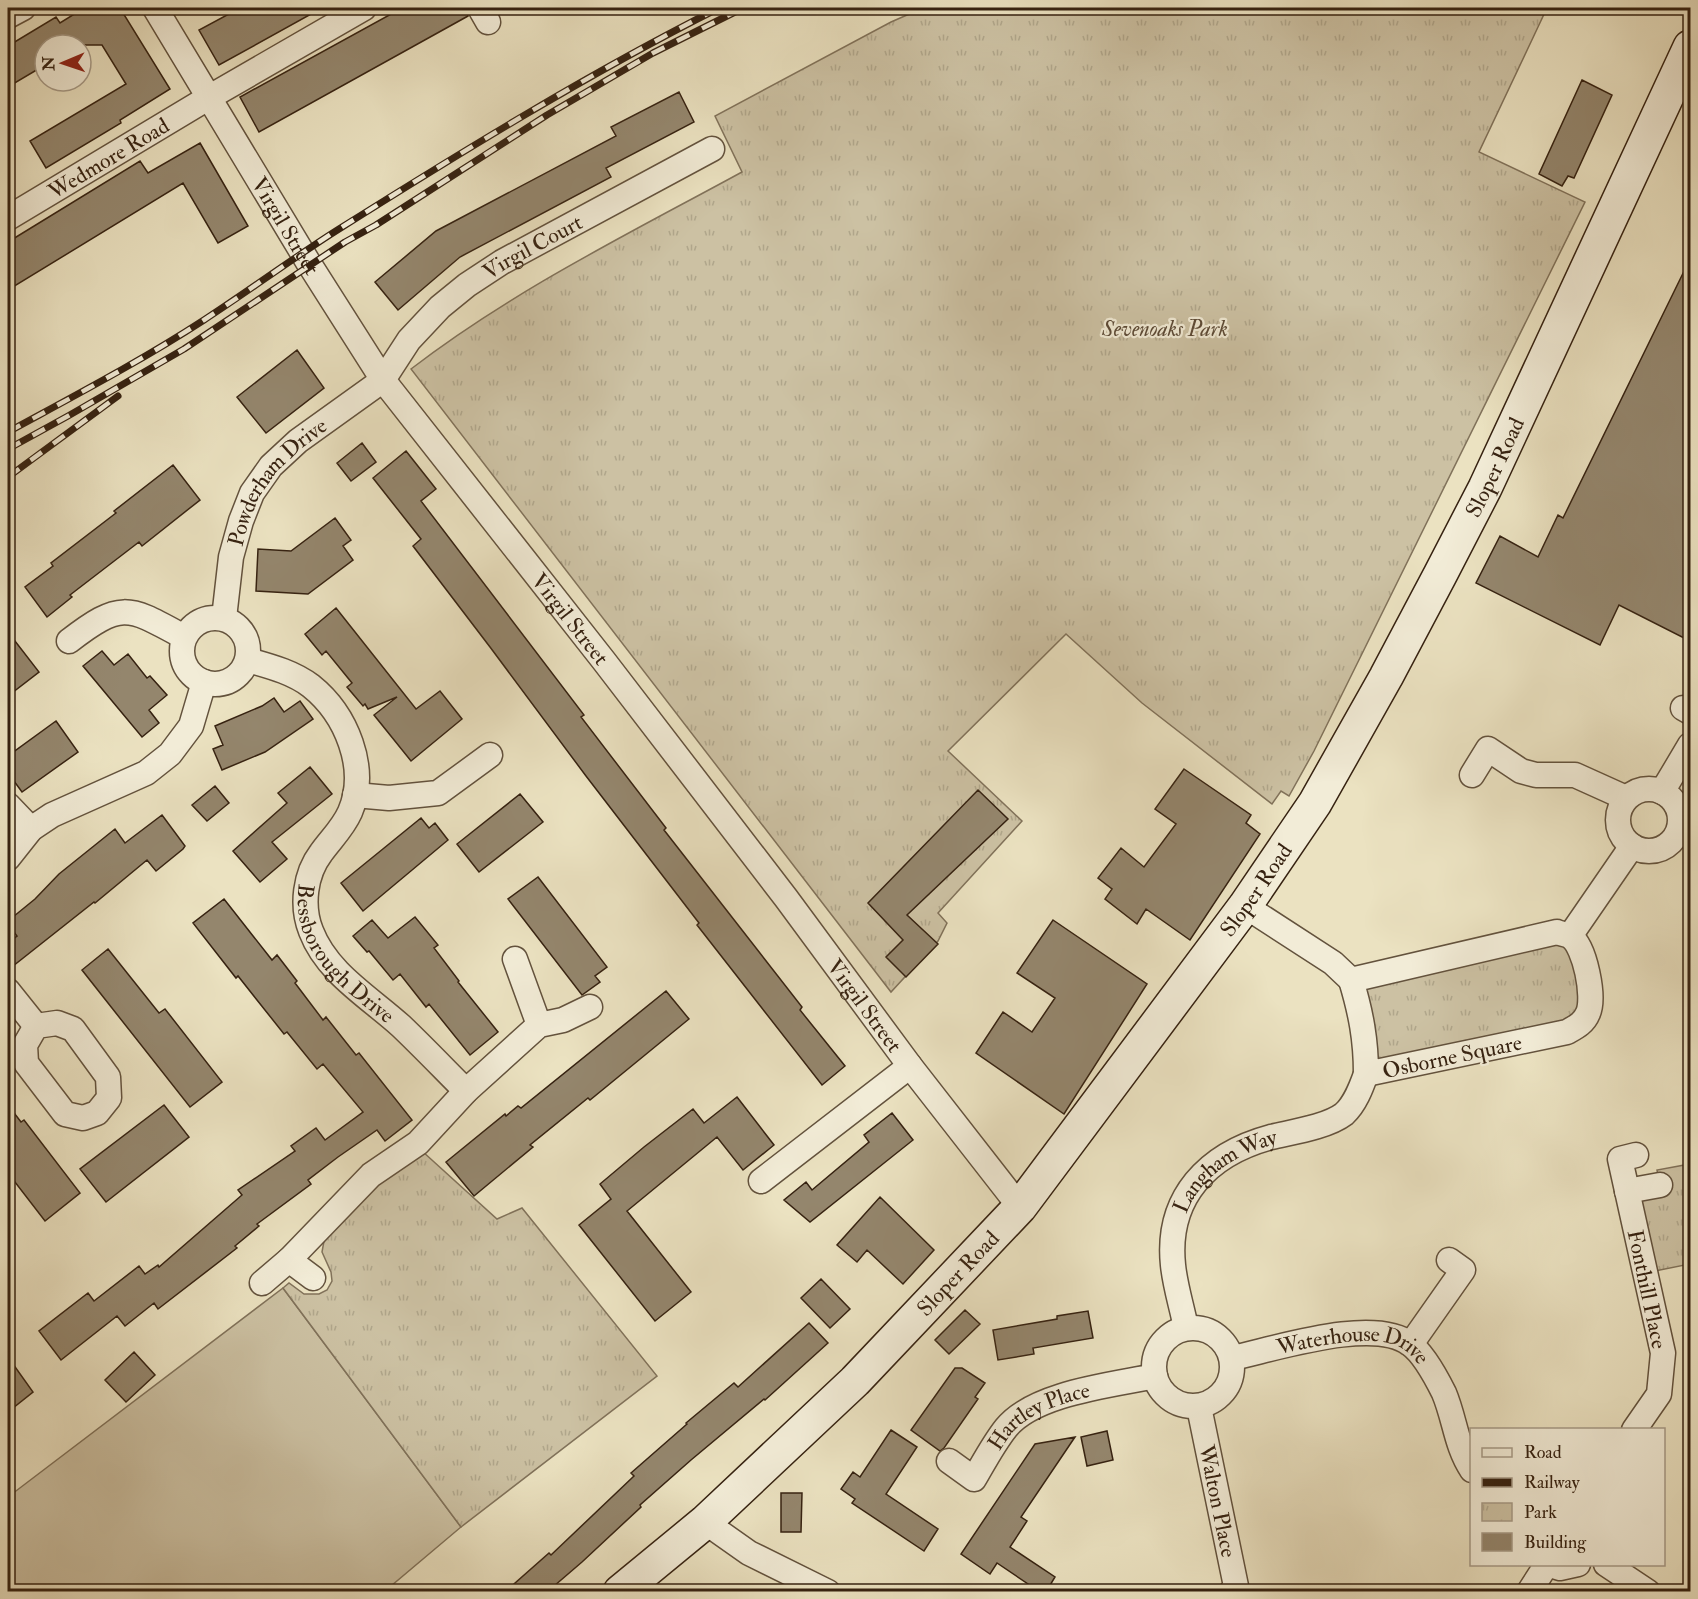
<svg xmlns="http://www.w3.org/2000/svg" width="1698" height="1599" viewBox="0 0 1698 1599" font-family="'IM FELL Double Pica',serif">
	<defs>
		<pattern id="park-tufts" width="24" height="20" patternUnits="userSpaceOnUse" patternTransform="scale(1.5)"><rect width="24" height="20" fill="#ccc1a3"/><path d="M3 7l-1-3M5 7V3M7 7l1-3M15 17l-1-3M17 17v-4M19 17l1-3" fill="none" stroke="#b0a68b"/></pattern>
	</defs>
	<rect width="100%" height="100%" fill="#ebe2c1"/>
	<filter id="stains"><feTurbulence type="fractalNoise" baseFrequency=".00333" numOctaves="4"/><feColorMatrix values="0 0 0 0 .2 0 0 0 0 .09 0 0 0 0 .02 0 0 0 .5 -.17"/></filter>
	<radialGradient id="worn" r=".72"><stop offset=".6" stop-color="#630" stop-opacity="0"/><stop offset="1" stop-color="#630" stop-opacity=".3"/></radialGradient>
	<path fill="#ccc1a3" stroke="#81725a" stroke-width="1.5" d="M283 1288 461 1527 385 1591 8 1592V1497Z"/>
	<path fill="url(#park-tufts)" stroke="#81725a" stroke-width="1.5" d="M923 8H1542L1545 12 1538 27 1479 152 1585 202 1314 751 1289 796 1281 791 1272 804 1142 703 1066 634 948 751 1022 821 938 913 947 923 938 941 891 992 411 369C512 291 630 233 742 172L715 116 891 22Z
		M1542 935 1580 948 1582 1023 1366 1074 1351 980Z
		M422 1151 497 1219 522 1208 657 1376 461 1527 283 1288 289 1283 304 1294H319L327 1290 332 1281 331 1272 322 1252 324 1241 369 1186Z
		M1690 1164V1264L1645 1273 1627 1191 1660 1185 1657 1170Z"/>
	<path fill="#94866d" stroke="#362211" stroke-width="1.5" d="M84 8H120L170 89 120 120 121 123 46 168 30 141 126 84 102 45H45V65L8 87V46L56 17 60 23Z
		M240 8H322L219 65 199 30Z
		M402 8H466L468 16 259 132 240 97Z
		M1582 80 1612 95 1574 178 1568 176 1562 186 1539 174Z
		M679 92 694 122 606 168 611 177 460 257 398 310 375 282 436 231 616 136 611 127Z
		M200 143 248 226 218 243 183 183 8 290V242L140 161 148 173Z
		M1690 259V641L1619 605 1600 645 1476 583 1500 536 1538 557 1558 515 1563 518Z
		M297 350 324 388 266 433 237 397Z
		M362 443 376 462 351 481 337 463Z
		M406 451 436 489 421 501 584 715 581 717 666 828 664 830 802 1007 800 1010 845 1066 822 1085 697 925 699 923 586 776 490 647 413 546 421 539 373 478Z
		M173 465 200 500 142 546 139 542 109 565 70 595 72 597 47 617 25 587 53 566 51 563 116 513 114 511Z
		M335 518 351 540 343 546 353 560 308 594 256 591 258 549 291 551Z
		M336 608 416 709 440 691 462 719 411 761 374 715 397 697 368 709 365 704 363 706 347 687 352 683 326 651 322 655 305 634Z
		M8 632 39 672 8 696Z
		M102 651 114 665 128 654 147 678 150 676 167 695 149 710 159 723 142 737 83 666Z
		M274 698 284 712 300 701 313 719 265 752 222 770 213 749 223 745 215 726 262 706Z
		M56 721 78 752 22 792 8 773V756Z
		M310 767 332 794 272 842 287 859 260 882 233 851 287 803 278 793Z
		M1184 769 1251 815 1246 823 1260 834 1190 940 1146 909 1137 924 1105 899 1112 889 1098 878 1121 848 1144 867 1176 824 1155 809Z
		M215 786 229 803 207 821 192 805Z
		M978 790 1008 819 907 915 938 944 906 977 886 957 903 940 868 903Z
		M520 794 543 822 479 872 457 844Z
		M162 815 185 846 183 849 156 871 147 860 95 903 94 902 8 970V943L17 936 8 924V921L35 899 59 874 115 829 125 843Z
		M421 818 429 828 435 823 448 840 363 911 341 883Z
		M538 877 607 967 595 976 600 982 582 995 508 899Z
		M224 899 272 960 277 955 297 981 295 983 323 1020 326 1017 356 1055 359 1053 412 1120 385 1141 377 1130 338 1157 308 1180 311 1184 257 1224 259 1226 235 1246 237 1248 158 1309 154 1303 125 1326 117 1316 61 1360 39 1331 88 1293 94 1301 139 1266 145 1274 158 1265 159 1267 242 1195 238 1190 295 1151 291 1146 316 1128 325 1140 363 1112 323 1064 317 1069 287 1032 284 1034 238 976 236 978 193 923Z
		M415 917 438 945 434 948 459 981 458 982 498 1032 470 1055 429 1004 426 1007 400 974 393 980 369 951 367 952 353 936 372 920 388 938Z
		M1053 920 1147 984 1064 1114 976 1053 1003 1012 1032 1032 1055 998 1017 973Z
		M108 949 159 1013 165 1009 222 1082 190 1107 82 970Z
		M666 991 689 1019 590 1100 588 1098 530 1145 533 1147 474 1196 446 1162 505 1114 506 1116 518 1106 521 1108Z
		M737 1097 774 1145 743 1170 717 1137 627 1211 691 1292 655 1321 579 1225 611 1199 600 1184 644 1147 693 1109 704 1123Z
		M8 1105 21 1122 24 1120 80 1193 45 1221 8 1173Z
		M164 1105 189 1137 106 1202 80 1169Z
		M892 1113 913 1140 810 1222 784 1200 806 1182 812 1190 869 1142 864 1135Z
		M880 1197 934 1250 903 1284 867 1250 857 1262 837 1245Z
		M821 1279 850 1309 830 1328 801 1298Z
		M965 1310 980 1324 949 1354 935 1340Z
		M1088 1311 1093 1338 1033 1348 1034 1354 998 1360 993 1330 1057 1319V1316Z
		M809 1323 828 1343 765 1400 764 1399 691 1460 640 1505 641 1507 582 1562 547 1592H505L549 1553 551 1555 634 1476 631 1473 687 1424 686 1423 734 1383 738 1387Z
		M134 1352 155 1375 126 1402 105 1380Z
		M8 1357 33 1392 8 1412Z
		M955 1368H962L985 1383 975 1397 978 1399 944 1448 940 1451 911 1430Z
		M891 1430 917 1447 886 1494 938 1529 924 1551 852 1503 855 1499 841 1489 853 1472 860 1477Z
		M1107 1431 1113 1460 1087 1466 1081 1437Z
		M1075 1437 1021 1517 1027 1521 1010 1547 1055 1577 1046 1592H1040L997 1563 990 1574 961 1554 1035 1444Z
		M781 1493H802L801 1532H781Z"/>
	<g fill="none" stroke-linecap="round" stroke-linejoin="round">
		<defs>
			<g id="street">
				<path id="s1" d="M155 8 308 262 383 380 604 661 786 898 910 1066 1020 1207"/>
				<path d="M480 8 488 22"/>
				<path d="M8 16 23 8"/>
				<path id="s2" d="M8 218 208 98 364 8"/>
				<circle cx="215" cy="651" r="33"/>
				<path id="s3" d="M224 618 231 557 241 521 252 493 271 466 298 441 383 380 409 340 440 307 467 285 502 262 712 149"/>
				<path d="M69 641C122 600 129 607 184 637"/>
				<path id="s4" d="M248 660C269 666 293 672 311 686 346 714 369 768 350 812 343 828 331 839 321 853 305 874 301 906 311 931 327 973 369 997 401 1026 423 1047 444 1069 466 1091"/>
				<path d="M1683 708 1690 712"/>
				<path d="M1472 775 1488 749 1521 771 1536 775H1575L1626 798"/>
				<circle cx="1649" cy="820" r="31"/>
				<path d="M1662 792 1690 745"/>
				<path d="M355 795 389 798 438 793 490 755"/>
				<path d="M8 805 31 829"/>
				<path d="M8 858 31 829 52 815 146 773 170 754 191 726 204 682"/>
				<path d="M1245 906 1333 963 1351 980"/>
				<path d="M1557 932C1561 934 1567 934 1571 937 1585 947 1595 997 1588 1013 1584 1023 1576 1027 1567 1032L1366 1074C1366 1040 1361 1013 1351 980Z"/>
				<path d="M1570 936 1632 846"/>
				<path d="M515 959 539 1025"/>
				<path d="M8 991 36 1026"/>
				<path d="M57 1023 73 1029 108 1077 109 1098 97 1113 83 1118 65 1114 26 1063 25 1045 36 1026Z"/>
				<path d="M761 1181 910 1066"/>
				<path d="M1627 1191 1660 1185"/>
				<path d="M289 1260 313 1278"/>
				<path d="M262 1283 289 1260 371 1175 418 1143 466 1091 539 1025 563 1020 590 1007"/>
				<circle cx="1193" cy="1367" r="39"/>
				<path id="s5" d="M1186 1328C1182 1307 1175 1286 1173 1265 1166 1197 1208 1154 1271 1137 1292 1132 1327 1127 1344 1114 1355 1104 1361 1088 1366 1074"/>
				<path d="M1411 1344 1463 1270 1449 1260"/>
				<path id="s6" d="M1232 1358C1275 1349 1374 1316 1410 1344 1423 1353 1437 1379 1444 1393 1455 1419 1456 1446 1472 1470"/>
				<path id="s7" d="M1199 1407 1237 1591 1231 1592"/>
				<path d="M1634 1430 1659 1394 1663 1353 1620 1159 1636 1155"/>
				<path id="s8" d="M949 1461 974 1479C984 1462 994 1443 1006 1428 1034 1393 1112 1385 1155 1376"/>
				<path d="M705 1522 749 1553 828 1592"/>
				<path d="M1606 1564 1648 1592"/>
				<path d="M1529 1592 1547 1564 1560 1568 1578 1564"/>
			</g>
			<g id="secondary">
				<path id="s9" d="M620 1592 705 1522 855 1381 1020 1207 1245 906 1315 803 1386 677 1440 575 1485 488 1690 47"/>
			</g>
		</defs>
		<use href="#street" stroke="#63523d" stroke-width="27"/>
		<use href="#secondary" stroke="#362211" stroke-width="36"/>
		<use href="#street" stroke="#f2ecd7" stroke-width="24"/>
		<use href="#secondary" stroke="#f2ecd7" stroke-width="33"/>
		<defs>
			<path id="rail" d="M8 432C74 396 141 361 204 320 250 290 293 258 339 229 463 151 588 74 719 8
				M8 449 68 416 184 349 345 242 376 225 547 115 653 53 743 8
				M8 477 118 396"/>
		</defs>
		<use href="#rail" stroke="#362211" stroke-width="7"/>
		<use href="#rail" stroke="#f2ecd7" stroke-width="4.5" stroke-dasharray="14" stroke-linecap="butt"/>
	</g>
	<g text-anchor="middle" stroke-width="4.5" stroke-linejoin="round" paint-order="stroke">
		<g font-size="22" fill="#362211" stroke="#f2ecd7">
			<text dy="8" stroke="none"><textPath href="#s2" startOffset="117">Wedmore Road</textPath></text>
			<text dy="8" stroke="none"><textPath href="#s1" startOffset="254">Virgil Street</textPath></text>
			<text dy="8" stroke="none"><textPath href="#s3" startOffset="507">Virgil Court</textPath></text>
			<text dy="8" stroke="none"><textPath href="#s9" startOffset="1437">Sloper Road</textPath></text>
			<text dy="8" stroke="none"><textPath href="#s3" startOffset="152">Powderham Drive</textPath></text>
			<text dy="8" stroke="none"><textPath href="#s1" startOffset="740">Virgil Street</textPath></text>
			<text dy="8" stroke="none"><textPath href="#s9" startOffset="951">Sloper Road</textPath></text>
			<text dy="8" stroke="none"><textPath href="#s4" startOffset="378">Bessborough Drive</textPath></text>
			<text dy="8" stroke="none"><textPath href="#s1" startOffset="1226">Virgil Street</textPath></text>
			<text transform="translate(1452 1056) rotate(-12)" y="8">Osborne Square</text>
			<text dy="8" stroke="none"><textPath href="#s5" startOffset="183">Langham Way</textPath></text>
			<text dy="8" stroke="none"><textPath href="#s9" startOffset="465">Sloper Road</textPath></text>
			<text transform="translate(1648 1289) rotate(78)" y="8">Fonthill Place</text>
			<text dy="8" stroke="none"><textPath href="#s6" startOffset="126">Waterhouse Drive</textPath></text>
			<text dy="8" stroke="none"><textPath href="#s8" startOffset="126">Hartley Place</textPath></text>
			<text dy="8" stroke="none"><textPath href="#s7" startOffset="96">Walton Place</textPath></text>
		</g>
		<g font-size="22" font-style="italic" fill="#5c4a36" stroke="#f2ecd7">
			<text x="1165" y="336">Sevenoaks Park</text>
		</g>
	</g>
	<rect width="1698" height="1599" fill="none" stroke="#ebe2c1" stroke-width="30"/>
	<rect x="9" y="9" width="1680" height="1581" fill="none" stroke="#362211" stroke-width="3"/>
	<rect x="15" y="15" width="1668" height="1569" fill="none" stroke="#362211" stroke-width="1.5"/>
	<rect x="1470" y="1428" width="195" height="138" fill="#f2ecd7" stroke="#a79b88" stroke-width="1.5"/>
	<rect x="1482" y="1448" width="30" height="9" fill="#f2ecd7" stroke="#a79b88" stroke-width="1.5"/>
	<text x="1524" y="1458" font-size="18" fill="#362211">Road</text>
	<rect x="1482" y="1478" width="30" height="9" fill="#362211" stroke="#a79b88" stroke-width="1.5"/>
	<text x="1524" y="1488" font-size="18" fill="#362211">Railway</text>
	<rect x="1482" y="1503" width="30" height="18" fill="url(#park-tufts)" stroke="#a79b88" stroke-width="1.5"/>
	<text x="1524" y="1518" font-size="18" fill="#362211">Park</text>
	<rect x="1482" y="1533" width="30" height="18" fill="#94866d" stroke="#a79b88" stroke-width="1.5"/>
	<text x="1524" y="1548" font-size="18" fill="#362211">Building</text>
	<g transform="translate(63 63) rotate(268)"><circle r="28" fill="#f2ecd7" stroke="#a79b88" stroke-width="1.5"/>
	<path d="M0-4.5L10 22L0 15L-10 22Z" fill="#8f2418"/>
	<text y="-9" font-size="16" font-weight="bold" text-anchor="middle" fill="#362211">N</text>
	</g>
	<rect width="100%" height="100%" filter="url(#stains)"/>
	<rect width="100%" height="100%" fill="url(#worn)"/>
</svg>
